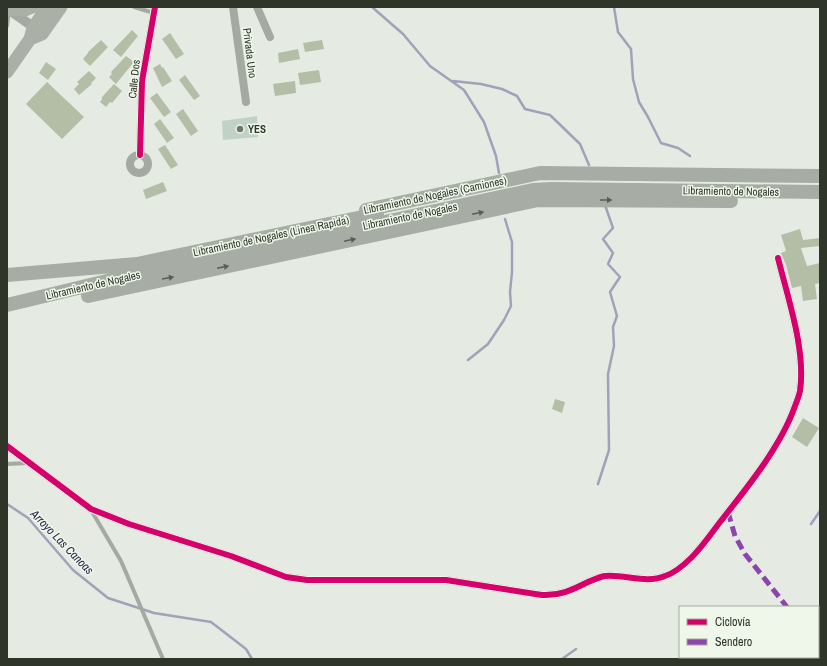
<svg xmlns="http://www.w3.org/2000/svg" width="827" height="666" viewBox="0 0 827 666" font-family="'Archivo Narrow',sans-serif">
	<rect width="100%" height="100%" fill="#e5ebe2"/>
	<path fill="#bfd2c5" d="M257 116 258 137 223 140 222 121Z"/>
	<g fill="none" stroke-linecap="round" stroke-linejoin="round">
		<path stroke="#a3a1ba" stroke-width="2.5" d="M372 7 403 34 430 66 464 90 484 122 496 156 499 173
			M614 7 618 32 631 49 633 79 639 102 648 117 661 143 678 148 690 156
			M453 81 481 84 502 89 517 96 525 109 550 115 580 144 589 165
			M468 360 488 344 504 320 511 306 510 292 512 272V242L505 219
			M598 484 609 450 608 374 614 346 613 327 617 316 610 292 620 277 608 264 613 253 603 239 613 228 605 205
			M7 504 28 518 73 570 108 598 154 613 211 622 246 649 252 659
			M811 524 820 511
			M562 659 576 649
			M707 659 708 657"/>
	</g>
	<path fill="#b4bda6" d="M132 30 138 36 121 57 113 50Z
		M170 33 184 54 176 59 162 39Z
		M101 40 108 47 90 66 83 59 88 53V52Z
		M322 40 324 49 305 52 303 43Z
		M298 49 300 59 279 63 278 53Z
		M126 56 134 62 116 84 109 77 112 74 111 72Z
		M46 62 56 69 48 80 39 73Z
		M160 64 162 68 163 67 172 81 162 87 153 68Z
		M319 70 321 82 300 85 298 73Z
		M89 71 96 78 91 83 92 84 79 95 74 89 79 84 77 82Z
		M185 75 200 96 194 100 179 80Z
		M295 81 296 93 275 96 273 84Z
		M47 82 84 117 62 139 26 104Z
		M114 84 122 91 112 103 110 102 106 107 100 102 102 99V97Z
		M157 93 171 112 164 117 150 98Z
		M183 109 198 131 191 136 176 114Z
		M160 119 174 138 167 143 154 124Z
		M165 145 178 165 171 169 158 149Z
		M163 182 167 191 146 199 143 190Z
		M800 229 803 240 820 238V246L801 248 807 266 820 263V283L815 284 817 299 803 301 801 286 792 288 786 265 781 253 786 251 781 235Z
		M555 399 565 402 562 413 552 409Z
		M803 418 819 428 807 447 792 437Z"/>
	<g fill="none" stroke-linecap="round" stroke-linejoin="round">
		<path stroke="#a5aaa1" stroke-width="4" d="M134 7 154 13
			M7 26 9 10
			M7 464 29 463
			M91 510 121 561 163 659"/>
		<path stroke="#a5aaa1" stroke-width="8" d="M233 7 246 102
			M257 7 270 37
			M130 164a9 9 0 1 1 18 0a9 9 0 1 1-18 0Z
			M140 155 142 81 155 7
			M7 446 91 509 129 524 231 556 286 577 307 580H446L542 595C560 596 572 590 588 582 593 580 599 577 605 576 625 574 646 584 665 576 675 573 684 565 692 557 702 547 711 534 720 522 747 488 781 446 795 406 797 401 799 396 800 391 806 350 788 299 778 258"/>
		<path stroke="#a5aaa1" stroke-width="10" d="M8 9 39 31"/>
		<path stroke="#aab0a6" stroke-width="13" d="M9 9 25 10 32 7
			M30 39 42 34 61 7
			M7 72 30 39 33 28 47 7"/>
		<path stroke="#a7aca4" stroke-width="14" d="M366 210 540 173 820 176
			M7 275 137 264 377 214
			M88 296 538 200 731 201
			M7 305 161 268 200 262 533 190 551 189 820 192"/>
		<path stroke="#8e44ad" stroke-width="5" stroke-dasharray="10 5" stroke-linecap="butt" d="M728 512 735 536 745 554 787 607
			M818 634 820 635"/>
		<defs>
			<path id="cycleway" d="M140 155 142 81 155 7
				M7 446 91 509 129 524 231 556 286 577 307 580H446L542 595C560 596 572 590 588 582 593 580 599 577 605 576 625 574 646 584 665 576 675 573 684 565 692 557 702 547 711 534 720 522 747 488 781 446 795 406 797 401 799 396 800 391 806 350 788 299 778 258"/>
		</defs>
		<use href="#cycleway" stroke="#eff7ea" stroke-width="8"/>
		<use href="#cycleway" stroke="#d6006c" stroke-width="6"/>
	</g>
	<defs><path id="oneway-solid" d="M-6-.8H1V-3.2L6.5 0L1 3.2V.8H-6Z"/></defs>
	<g fill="#5a5f55">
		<use href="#oneway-solid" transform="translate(606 200)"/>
		<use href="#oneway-solid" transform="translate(478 213) rotate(-12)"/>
		<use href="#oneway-solid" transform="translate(350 240) rotate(-12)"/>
		<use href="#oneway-solid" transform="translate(223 267) rotate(-12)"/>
		<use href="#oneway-solid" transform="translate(168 278) rotate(-10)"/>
	</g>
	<circle fill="#6f756a" stroke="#eff7ea" stroke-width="1.5" cx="240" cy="129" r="4"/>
	<g text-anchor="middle" stroke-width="3" stroke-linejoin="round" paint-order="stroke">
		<g font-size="11" fill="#30352a" stroke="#eff7ea">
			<text transform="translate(250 53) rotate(83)" y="4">Privada Uno</text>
			<text transform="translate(134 79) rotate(-84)" y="4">Calle Dos</text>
			<text transform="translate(731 191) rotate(1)" y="4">Libramiento de Nogales</text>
			<text transform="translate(435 195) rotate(-12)" y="4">Libramiento de Nogales (Camiones)</text>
			<text transform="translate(410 216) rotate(-12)" y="4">Libramiento de Nogales</text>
			<text transform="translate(271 236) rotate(-12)" y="4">Libramiento de Nogales (Linea Rapida)</text>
			<text transform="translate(93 285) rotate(-13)" y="4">Libramiento de Nogales</text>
		</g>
		<g font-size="11" font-weight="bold" fill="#30352a" stroke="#eff7ea" text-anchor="start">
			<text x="248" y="133">YES</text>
		</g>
		<g font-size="12" font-style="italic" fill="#2c2451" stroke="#eff7ea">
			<text transform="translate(62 542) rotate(46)" y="4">Arroyo Las Canoas</text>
		</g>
	</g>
	<rect width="827" height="666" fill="none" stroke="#30352a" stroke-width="16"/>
	<rect x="679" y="606" width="140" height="52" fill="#eff7ea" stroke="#a3a99d"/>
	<rect x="687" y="619" width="20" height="6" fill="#d6006c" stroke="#a3a99d"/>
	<text x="715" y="626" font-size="12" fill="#30352a">Ciclovía</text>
	<rect x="687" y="639" width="20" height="6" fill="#8e44ad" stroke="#a3a99d"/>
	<text x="715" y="646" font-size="12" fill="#30352a">Sendero</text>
</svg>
